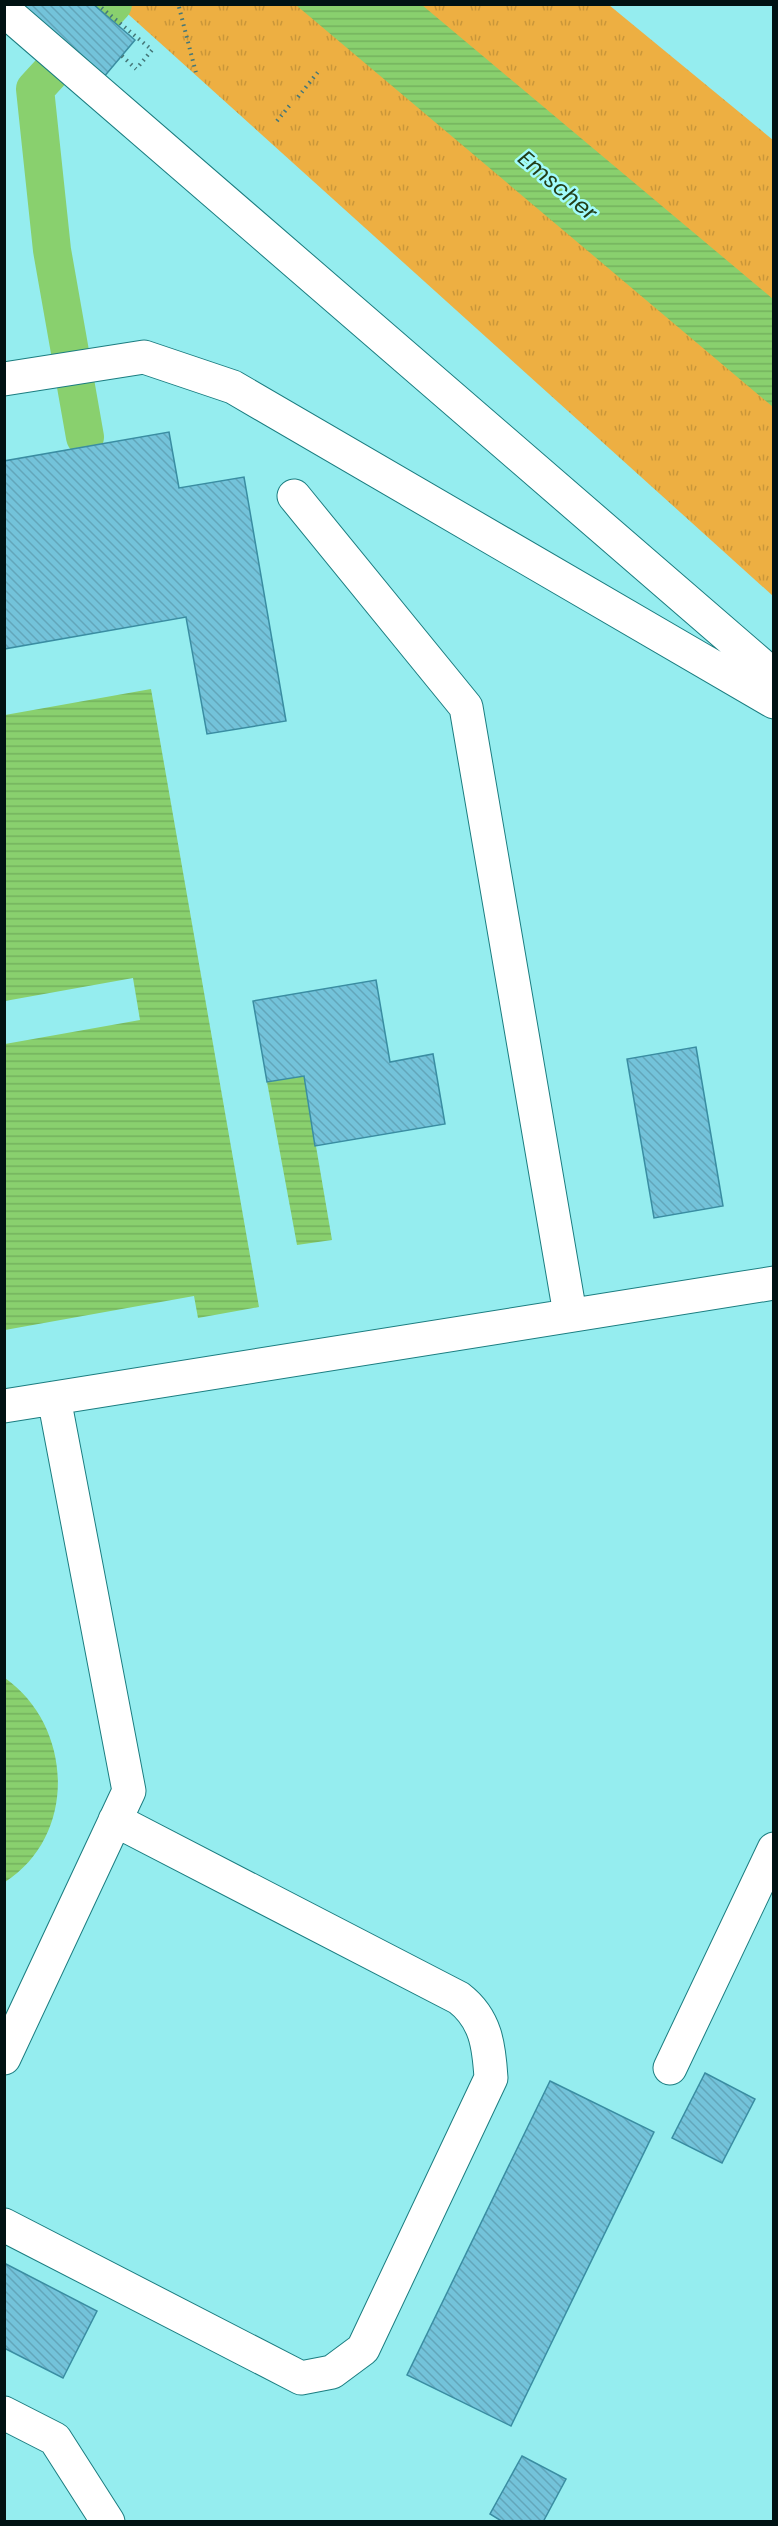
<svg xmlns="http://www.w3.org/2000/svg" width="778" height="2526" viewBox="0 0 778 2526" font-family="Poppins,sans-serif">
	<defs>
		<pattern id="grass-tufts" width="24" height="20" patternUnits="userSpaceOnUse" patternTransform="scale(1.5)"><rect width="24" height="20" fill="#edaf42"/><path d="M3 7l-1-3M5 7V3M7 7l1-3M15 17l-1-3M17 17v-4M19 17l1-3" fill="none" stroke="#c99639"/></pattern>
		<pattern id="water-rules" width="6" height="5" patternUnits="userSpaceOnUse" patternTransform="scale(1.5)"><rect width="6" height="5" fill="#89d06e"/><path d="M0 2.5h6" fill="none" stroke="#74b25e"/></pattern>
		<pattern id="building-back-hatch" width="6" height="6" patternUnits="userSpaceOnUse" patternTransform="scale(1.5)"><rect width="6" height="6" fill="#73c3da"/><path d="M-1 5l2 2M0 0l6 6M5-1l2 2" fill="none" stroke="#62a6ba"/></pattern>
	</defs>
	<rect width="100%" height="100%" fill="#95edef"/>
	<path fill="url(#grass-tufts)" d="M118 5H609L773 140V596Z"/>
	<path fill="url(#water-rules)" d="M296 5H422L773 299V407Z
		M151 689 259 1307 198 1318 194 1296 5 1330V1044L140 1020 133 978 5 1001V715Z
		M304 1076 332 1240 297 1245 267 1082Z
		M5 1678C73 1726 78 1835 5 1882Z"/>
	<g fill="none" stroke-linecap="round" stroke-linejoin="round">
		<path stroke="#89d06e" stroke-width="38" d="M85 437 52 250 35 89 113 4"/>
	</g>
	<path fill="url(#building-back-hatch)" stroke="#3a8da2" stroke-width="1.5" d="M16 4H93L135 40 103 78Z
		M169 432 179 488 244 477 286 721 207 734 186 617 4 649V461Z
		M376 980 390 1062 433 1054 445 1124 315 1146 304 1076 267 1082 253 1001Z
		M696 1047 723 1206 654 1218 627 1059Z
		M705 2073 755 2099 722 2163 672 2138Z
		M550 2081 654 2132 511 2426 407 2375Z
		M4 2263 97 2311 63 2378 4 2348Z
		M522 2456 566 2479 543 2522H503L490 2514Z"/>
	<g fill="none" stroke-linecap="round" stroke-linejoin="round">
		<defs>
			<path id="minor" d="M4 10 774 676
				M4 379 144 357 233 387 774 702
				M294 496 466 707 570 1314
				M4 1406 774 1283
				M4 2058 129 1791 54 1398
				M670 2068 774 1849
				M4 2225 301 2378 332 2372 363 2349 491 2078C489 2046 486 2019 459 1998L115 1820
				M4 2413 55 2439 108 2522"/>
		</defs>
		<use href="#minor" stroke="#1b7d80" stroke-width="35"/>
		<path stroke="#457778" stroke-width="4" stroke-dasharray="1.5 4.5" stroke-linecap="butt" d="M97 4 152 50 137 68
			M179 7 196 73
			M122 56 136 69
			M298 97 318 72
			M277 121 290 105"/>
		<use href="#minor" stroke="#fff" stroke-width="33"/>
	</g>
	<g text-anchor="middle" stroke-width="5" stroke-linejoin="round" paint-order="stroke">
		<g font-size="22" font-style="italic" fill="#233f19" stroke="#a2fbfd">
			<text transform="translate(558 185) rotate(40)" y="8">Emscher</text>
		</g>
	</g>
	<rect width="778" height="2526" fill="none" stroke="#001213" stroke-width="12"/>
</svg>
